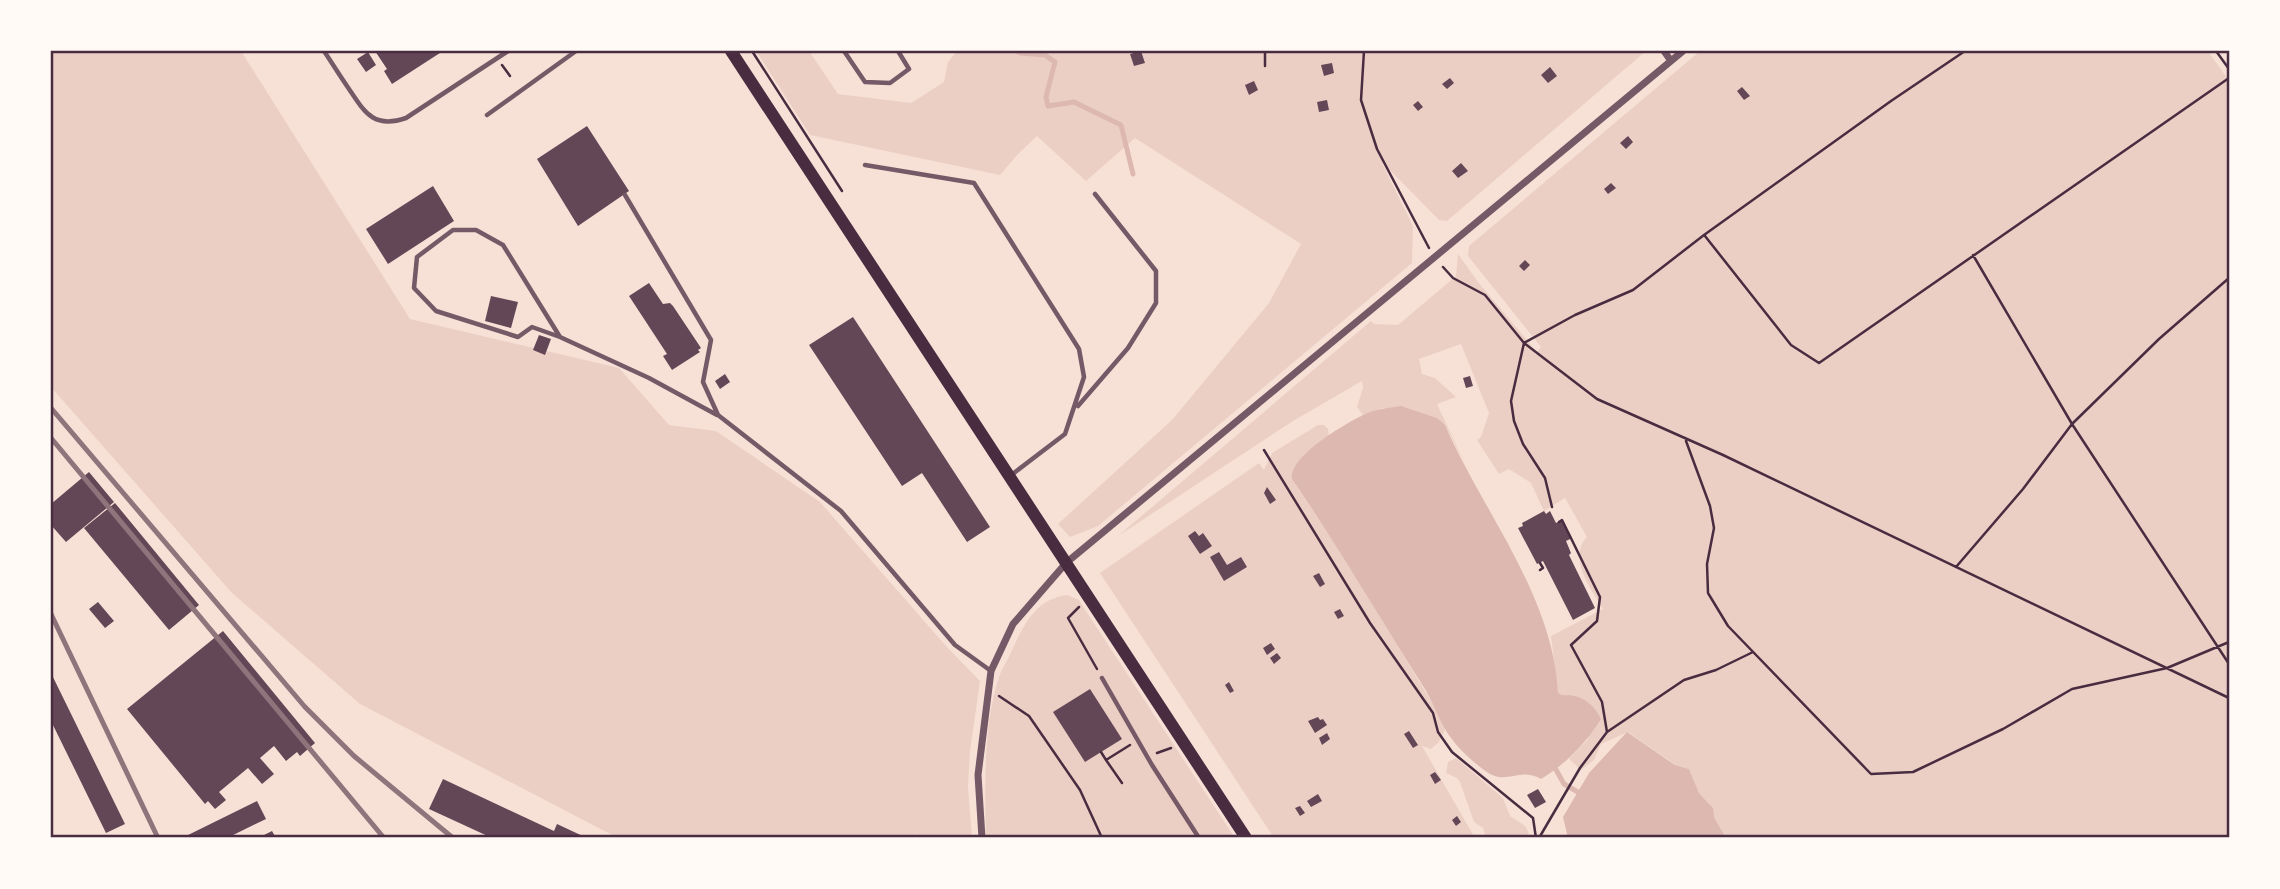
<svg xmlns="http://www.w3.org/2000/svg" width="2280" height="889" viewBox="0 0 2280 889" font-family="'Noto Sans',sans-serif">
	<rect width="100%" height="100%" fill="#f7e1d7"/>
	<path fill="#ebcfc5" d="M51 51H241L410 319 619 368 669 425 716 431 820 502 946 646 980 681 970 751 968 787 972 838H924L915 834 909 838H618L360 704 232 593 51 387Z
		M756 51H809L838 94 911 103 944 82 948 62 957 51H1646L1447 221 1439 220 1381 161 1413 226 1412 263 1098 526 1070 537 1058 524 1172 420 1269 303 1301 244 1135 138 1086 181 1037 136 1018 154 1000 175 810 135Z
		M1700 51H2208L2229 81V838H1726L1714 817 1709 803 1699 793 1689 769 1676 765 1628 732 1601 744 1594 760 1581 770 1569 759 1588 739 1574 696H1564L1558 693 1551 636 1603 609C1591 589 1567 557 1587 537L1565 498 1544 511 1531 483 1509 469 1499 474 1477 440 1481 437 1489 413 1461 344 1419 359 1422 374 1435 378 1456 397 1437 404 1465 464 1445 425 1382 408 1363 415 1357 407 1363 388 1362 381 1293 421 1118 536 1371 321 1374 324 1398 325 1456 276 1458 254 1478 282 1537 352 1541 347 1468 256 1469 246Z
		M1318 425H1324L1328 429 1329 437C1311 447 1297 458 1292 479L1343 556 1437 711 1445 730 1438 743 1431 749 1422 746 1475 838H1274L1100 573 1259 463 1264 470 1272 453Z
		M1067 595 1079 600 1084 608 1235 838H986C985 789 983 724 999 677 1002 668 1009 658 1013 648 1025 622 1037 599 1067 595Z
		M1456 758 1503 798 1510 816C1519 823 1529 824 1529 838H1486L1483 828 1474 822 1460 782 1457 778 1446 773 1448 762Z"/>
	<path fill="#dcb8b0" d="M1401 406 1437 418 1445 425C1483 512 1553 595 1558 693 1564 697 1568 694 1575 696 1587 699 1596 708 1601 719 1585 744 1567 763 1541 779 1520 767 1508 784 1490 774 1473 763 1455 746 1445 729 1437 715 1432 700 1423 686 1379 617 1338 546 1292 479 1289 456 1345 424 1363 415 1375 409 1388 408 1401 406Z
		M1627 732 1675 765 1689 769 1699 793 1713 808 1714 817 1726 838H1568L1563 817 1589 773Z"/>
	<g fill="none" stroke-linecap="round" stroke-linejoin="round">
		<path stroke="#dcb8b0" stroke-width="5" d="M1017 51 1020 53 1045 55 1055 62 1046 97 1048 106 1074 102 1121 125 1133 174
			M1554 766 1564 784 1583 795"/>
	</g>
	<path fill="#644757" d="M375 51H443L392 84 384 71 387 69Z
		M1141 51 1145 63 1134 66 1130 54Z
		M368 52 376 65 366 72 357 59Z
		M1332 63 1334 73 1324 76 1321 65Z
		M1550 67 1557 76 1548 83 1541 75Z
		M1450 78 1454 83 1447 89 1442 84Z
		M1254 81 1258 90 1249 95 1245 85Z
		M1742 87 1750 96 1744 100 1737 91Z
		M1327 100 1329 110 1319 112 1317 102Z
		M1418 101 1423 107 1418 111 1413 105Z
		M587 126 629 191 578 226 537 159Z
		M1628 136 1633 142 1626 149 1620 143Z
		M1461 163 1468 171 1458 178 1452 171Z
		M1611 183 1616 188 1608 194 1604 189Z
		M433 186 454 221 388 264 366 229Z
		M1525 260 1530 265 1524 271 1519 266Z
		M649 283 663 304 670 303 673 306 701 348 698 350 700 352 672 370 663 356 667 354 629 296Z
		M491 296 518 302 511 328 485 321Z
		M853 317 990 527 967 542 922 473 902 486 809 345Z
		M539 335 551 339 545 355 533 350Z
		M725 374 730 382 720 389 715 381Z
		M1470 376 1473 386 1466 388 1463 378Z
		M89 472 114 502 66 542 51 525V504Z
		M1267 487 1276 500 1270 504 1264 493Z
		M115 503 199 605 169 630 84 528Z
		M1544 511 1546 514 1550 511 1556 523 1562 520 1572 538 1566 541 1571 553 1569 555 1595 608 1573 620 1543 561 1537 564 1518 528 1523 526 1522 523Z
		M1195 531 1199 536 1203 533 1212 546 1200 554 1188 536Z
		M1219 552 1227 565 1241 557 1247 567 1224 581 1210 557Z
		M1319 573 1325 584 1320 587 1313 576Z
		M98 602 114 621 105 628 89 609Z
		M1340 609 1344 616 1338 619 1334 612Z
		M223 631 315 743 300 756 297 752 286 761 274 746 260 758 274 774 262 784 248 768 219 792 226 800 215 809 208 801 205 804 127 709Z
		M1271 643 1275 649 1267 655 1263 648Z
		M1277 653 1281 658 1274 664 1270 658Z
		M51 673 125 824 106 833 51 721Z
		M1229 682 1234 691 1230 693 1225 685Z
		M1090 689 1122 739 1085 762 1053 712Z
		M1318 717 1320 720 1323 719 1327 725 1315 733 1308 721Z
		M1409 731 1418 745 1413 748 1404 734Z
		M1327 733 1330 739 1322 745 1319 738Z
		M1435 772 1441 780 1435 784 1430 775Z
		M443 779 554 831 557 824 587 838H492L429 809Z
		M1538 789 1546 802 1535 808 1527 795Z
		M1318 794 1322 801 1311 807 1307 801Z
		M257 801 266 819 227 838H182Z
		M1300 806 1305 813 1300 816 1295 808Z
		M1457 816 1461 822 1456 826 1452 820Z
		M272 831 276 838H258Z"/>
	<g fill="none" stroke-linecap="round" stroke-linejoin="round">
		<path stroke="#4a2c40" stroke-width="2.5" d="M752 51 842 191
			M1364 51 1361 100 1377 149 1429 248
			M1965 51 1891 101 1704 235 1633 290 1575 315 1524 343 1597 399 1723 455 2229 698
			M2216 51 2229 69
			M502 65 510 76
			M1265 66V51
			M1705 236 1791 345 1819 363 2229 78
			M1973 255 2072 424 2229 664
			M1443 267 1453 278 1485 295 1524 343 1511 401 1514 421 1523 444 1545 478 1552 507
			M1686 441 1710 506 1714 528 1707 564 1708 593 1728 626 1871 774 1913 772 2003 729 2072 689 2167 668 2229 642
			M1264 450 1370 623 1433 713 1438 732 1452 752 1533 818 1536 838
			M1956 567 2023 489 2072 424 2159 339 2229 278
			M1540 570 1543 568 1540 563
			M1079 607 1068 618 1097 669
			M999 696 1029 716 1080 790 1102 838
			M1607 732 1684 680 1716 670 1753 652
			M1101 752 1106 760
			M1157 753 1171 748
			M1122 783 1106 760 1130 745
			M1539 838 1580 768 1607 732 1602 702 1571 645 1597 621 1600 597 1562 520 1559 522"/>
		<path stroke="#755966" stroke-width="4.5" d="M324 51C332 63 340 76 349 89 365 113 374 129 406 118L508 51
			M844 51 865 82 890 83 909 69 898 51
			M487 115 576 51
			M865 165 974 183 1079 349 1084 377 1065 434 1010 476
			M625 195 711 340 703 382 718 415 841 511 955 645 991 671
			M560 337 532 327 518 337 436 311 414 288 417 257 453 230H476L503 245 560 337 649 378 717 415
			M1078 406 1128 348 1156 303V271L1095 194
			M1102 678 1152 765 1199 838"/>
		<path stroke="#755966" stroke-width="7" d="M1664 51 1671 61
			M982 838 978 775 991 671 1013 624 1066 563 1683 51"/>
		<path stroke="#4a2c40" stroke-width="12" d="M731 51 1246 838"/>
		<path stroke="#8f747c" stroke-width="5" d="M51 408 305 707 354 756 453 838
			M51 438 384 838
			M51 614 158 838"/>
	</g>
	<rect width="2280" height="889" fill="none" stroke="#fffaf5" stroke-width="105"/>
	<rect x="52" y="52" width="2176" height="784" fill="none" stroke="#4a2c40" stroke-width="2.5"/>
</svg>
